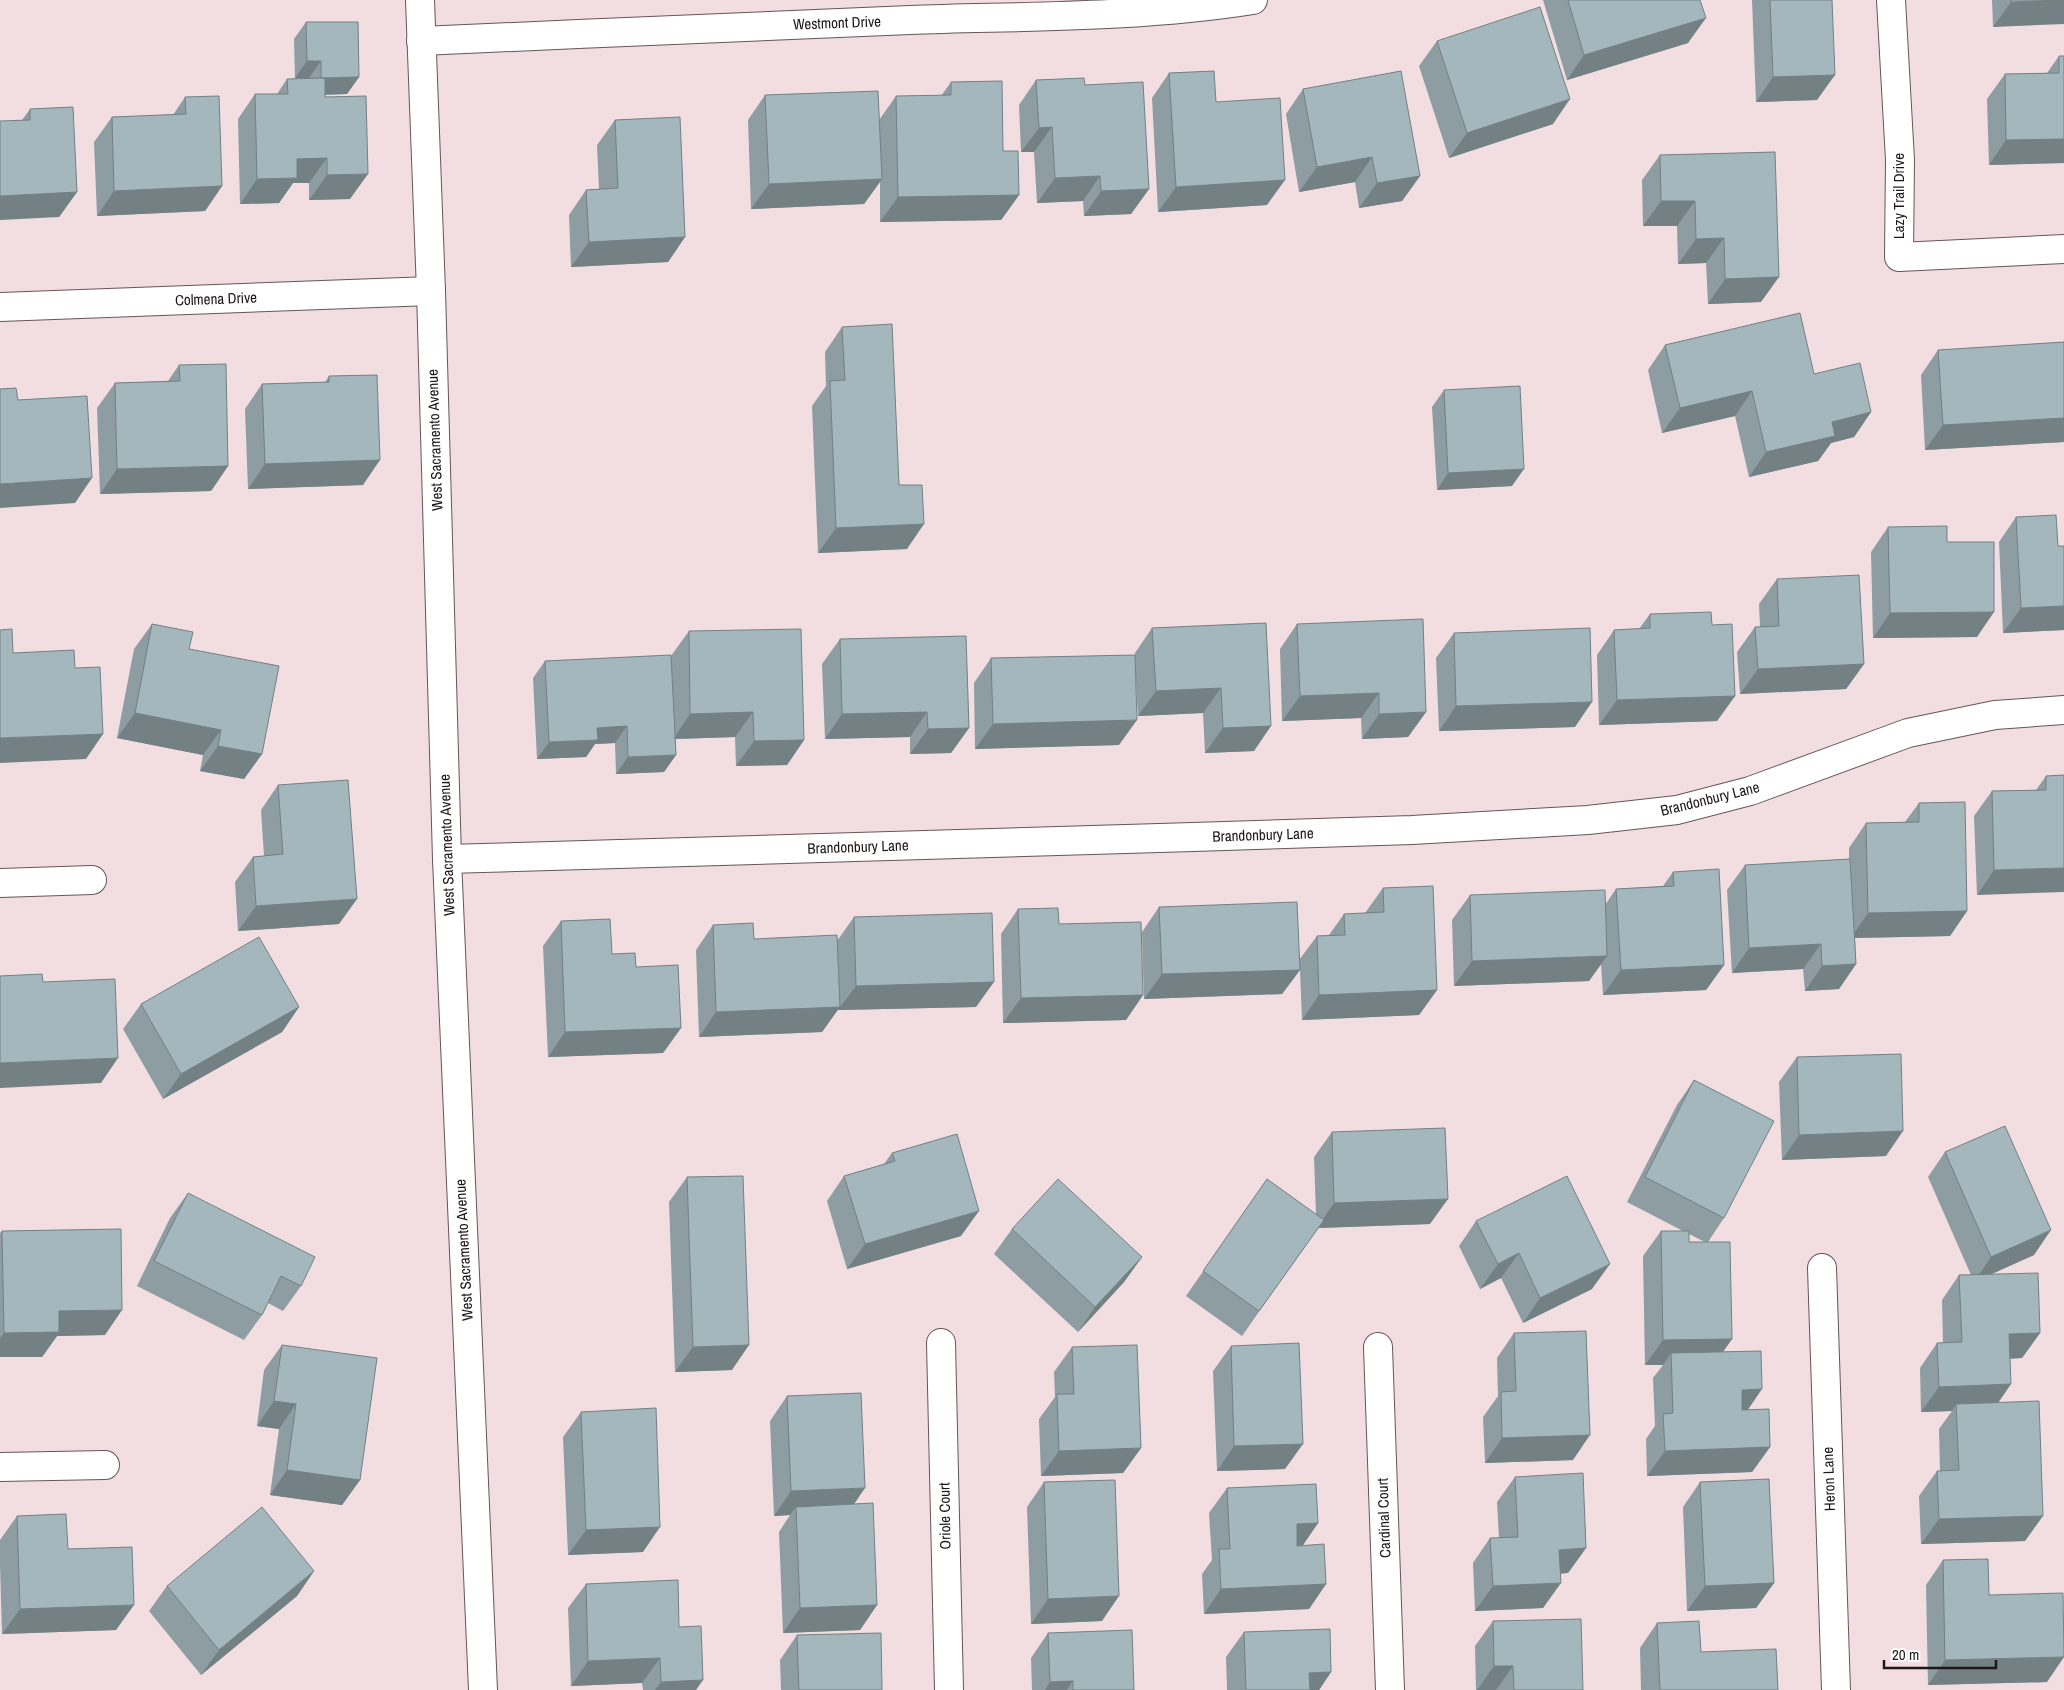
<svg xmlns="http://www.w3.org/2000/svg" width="2064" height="1690" viewBox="0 0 2064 1690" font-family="'Archivo Narrow',sans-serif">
	<rect width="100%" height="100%" fill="#f2dee0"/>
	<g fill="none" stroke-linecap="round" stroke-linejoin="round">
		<defs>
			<path id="minor" d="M1891 0 1900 160 1899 257 2064 249
				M421 41C584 34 747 26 910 20 1024 16 1140 18 1253 0
				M0 307 431 291
				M447 859 1193 837 1412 830 1588 820 1677 810 1750 791 1908 733 1995 715 2064 710
				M0 883 92 880
				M1822 1268 1836 1690
				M941 1343 949 1690
				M1378 1347 1390 1690
				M0 1467 105 1465"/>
			<path id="tertiary" d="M420 0 431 291 447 859 483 1690"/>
		</defs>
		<use href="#minor" stroke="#665557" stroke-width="30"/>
		<use href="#tertiary" stroke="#665557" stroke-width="30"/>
		<use href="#minor" stroke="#fff" stroke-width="28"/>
		<use href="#tertiary" stroke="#fff" stroke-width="28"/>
	</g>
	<path fill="#8d9da2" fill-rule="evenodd" d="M1543 0H1700L1688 43 1567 80Z
		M1752 0H1832L1817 100 1756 102Z
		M1992 0H2064L1993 27Z
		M306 22 359 77 347 94 325 95 350 199 309 200V183H293L279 203 240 204 238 119 255 94H277L287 79 309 78H295L294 39Z
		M1437 41 1553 124 1449 158 1419 66Z
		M2059 56 2064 163 1989 165 1987 99 2005 74 2047 73Z
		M1169 73 1216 102 1267 205 1158 212 1152 98Z
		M1036 80 1085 85 1149 189 1131 214 1084 216 1083 201 1037 203 1034 152H1021L1019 105Z
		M951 82 1003 151 1019 195 1001 220 880 222V182L864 204 751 209 748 120 765 95 879 120 896 96H941Z
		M1303 89 1420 176 1402 201 1359 208 1355 182 1299 192 1286 114Z
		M185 97 222 186 205 211 97 216 94 142 112 117 173 115Z
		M30 109 77 192 59 217 22 120Z
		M615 120 685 237 668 262 571 267 569 215 586 190 599 189 597 145Z
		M1775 152 1761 302 1708 304 1706 263 1678 264 1677 226H1643L1642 180 1660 155Z
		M842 327 899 485 907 549 818 553 812 406 826 386 825 352Z
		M2064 342V442L1925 450 1921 375 1938 350Z
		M1665 345 1814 374 1871 412 1854 437 1831 443 1818 461 1749 477 1735 416 1662 433 1648 370Z
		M179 365 228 466 211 491 100 494 97 408 115 383 168 381Z
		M329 376 363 485 248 489 245 409 262 384 325 382Z
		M1444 390 1512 486 1437 490 1432 407Z
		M2016 517 2058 546 2064 630 2003 633 1999 542Z
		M1888 527 1947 542 1977 637 1873 638 1871 552Z
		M1777 579 1864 664 1846 689 1740 694 1737 652 1755 627H1760L1759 604Z
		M1650 614 1712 625 1735 696 1717 721 1599 725 1597 655 1614 630 1639 629Z
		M1266 623 1254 751 1205 753 1203 713 1138 716 1135 664 1119 745 975 749 974 683 991 658 1135 655V653L1152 628Z
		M152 624 262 754 244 779 200 771 203 755 117 738 134 649Z
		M1297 624 1426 712 1408 737 1362 739 1361 718 1282 721 1280 649Z
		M689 631 804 740 787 765 736 766 735 737 675 739 676 755 664 772 616 774 615 743 595 744 586 757 537 759 533 678 545 661 671 656Z
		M1454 633 1575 727 1439 731 1436 658Z
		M840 639 969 728 951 753 910 754V737L825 739 822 664Z
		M2064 775 1977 895 1974 816 1992 791 2036 790 2046 776Z
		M278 785 339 924 238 931 235 882 253 857 264 856 261 810Z
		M1919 803 1967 911 1950 936 1855 938 1856 964 1839 989 1805 991 1803 969 1732 973 1727 890 1745 865 1849 859V848L1866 823 1905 822Z
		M1673 872 1724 965 1706 990 1603 995 1601 964 1589 981 1454 986 1452 920 1470 895 1605 905 1616 889 1663 886Z
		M1383 888 1437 990 1419 1015 1302 1020 1300 970 1282 994 1144 999 1142 932 1159 907 1299 960 1317 936 1329 935 1344 914 1365 913Z
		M1018 909 1143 995 1126 1020 1003 1023 1001 934Z
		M854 917 976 1007 838 1010V1009L822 1032 699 1037 696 950 713 925 754 939 837 941Z
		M561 921 612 954 636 967 681 1028 663 1053 548 1057 543 946Z
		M141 1004 299 1007 282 1032 163 1099 123 1029Z
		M1797 1057 1886 1156 1782 1160 1779 1082Z
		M1694 1080 1724 1218 1708 1242 1732 1339 1723 1352 1747 1410 1770 1447 1752 1472 1647 1476 1646 1439 1655 1426 1653 1378 1663 1365H1645L1643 1256 1661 1231H1683L1627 1202 1677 1105ZM1689 1234 1705 1242H1689Z
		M1332 1132 1430 1224 1318 1228 1242 1336 1186 1296 1267 1179 1316 1214 1314 1157Z
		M1945 1152 2034 1255 1991 1274 2040 1333 2022 1358 2010 1359 1998 1403 2025 1541 1921 1544 1919 1496 1937 1471H1940L1939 1429 1952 1411 1921 1412 1920 1368 1937 1343H1943L1942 1300 1959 1275H1971L1928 1177Z
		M892 1153 961 1236 847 1269 827 1201 844 1176 884 1164Z
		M687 1177 732 1370 675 1372 669 1202Z
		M188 1193 301 1286 283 1311 268 1303 262 1315 244 1340 137 1286 170 1218Z
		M1476 1221 1592 1289 1523 1323 1501 1278 1480 1289 1459 1246Z
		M1012 1229 1142 1257 1124 1282 1078 1332 994 1254Z
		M2 1231 105 1335 57 1336 42 1357H0V1233Z
		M1514 1333 1573 1460 1485 1463 1483 1417 1498 1396 1497 1358Z
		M282 1345 360 1480 342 1505 270 1495 279 1429 257 1426 264 1370Z
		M1231 1346 1285 1469 1217 1471 1213 1371Z
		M1072 1347 1141 1448 1123 1473 1041 1476 1039 1419 1055 1397 1054 1372Z
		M787 1396 854 1504 877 1605 860 1630 783 1633 779 1532 790 1515 774 1516 770 1421Z
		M581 1412 643 1552 568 1555 563 1437Z
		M1515 1477 1586 1548 1568 1573 1560 1574 1543 1608 1475 1611 1473 1563 1490 1538H1499L1497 1502Z
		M1044 1482 1102 1621 1031 1624 1027 1507Z
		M1700 1482 1774 1583 1756 1608 1687 1611 1683 1507Z
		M1227 1488 1318 1523 1303 1545 1326 1584 1309 1609 1204 1614 1202 1574 1212 1560 1209 1513Z
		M17 1516 68 1549 116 1630 2 1634 0 1565V1540Z
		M1943 1560 1989 1595 2047 1682 1928 1685 1926 1585Z
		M314 1571 297 1596 201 1675 149 1611 167 1586Z
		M586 1584 679 1627 696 1690H643L642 1683 571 1686 568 1608Z
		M1493 1621 1583 1690H1476L1475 1646Z
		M1657 1623 1701 1652 1778 1690H1641L1640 1648Z
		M1244 1632 1331 1672 1319 1690H1227L1226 1657Z
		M1048 1633 1134 1690H1032L1031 1658Z
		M797 1635 882 1690H781L780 1660Z"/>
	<path fill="#738084" d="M2064 0V24L1993 27 2011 2Z
		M1706 18 1688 43 1567 80 1584 55Z
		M307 61H321L309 78H295Z
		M1835 75 1817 100 1756 102 1773 77Z
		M359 77 347 94 309 95 321 78Z
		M1570 99 1553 124 1449 158 1467 133Z
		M1052 127 1034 152H1021L1039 128Z
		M2064 139V163L1989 165 2006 140Z
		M1372 157 1355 182 1299 192 1317 167Z
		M327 158 309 183H293L279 203 240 204 257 179 297 159Z
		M368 174 350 199 309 200 327 175Z
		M1100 176 1083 201 1037 203 1055 178Z
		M1420 176 1402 201 1359 208 1377 183Z
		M882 179 864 204 751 209 769 184Z
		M1285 180 1267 205 1158 212 1176 187Z
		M222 186 205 211 97 216 114 191Z
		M1149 189 1131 214 1084 216 1101 191Z
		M77 192 59 217 0 220V196Z
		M1019 195 1001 220 880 222 898 197Z
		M1661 201H1695L1677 226H1643Z
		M685 237 668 262 571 267 589 242Z
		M1724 238 1706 263 1678 264 1696 239Z
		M1779 277 1761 302 1708 304 1725 279Z
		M1752 391 1735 416 1662 433 1680 408Z
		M1871 412 1854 437 1831 443 1818 461 1749 477 1766 452 1832 422Z
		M2064 418V442L1925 450 1943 425Z
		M380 460 363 485 248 489 265 464Z
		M228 466 211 491 100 494 117 469Z
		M1524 469 1512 486 1437 490 1448 473Z
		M92 478 75 503 0 508V484Z
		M924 524 907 549 818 553 836 528Z
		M2064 606V630L2003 633 2021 608Z
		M1994 612 1977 637 1873 638 1890 613Z
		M1864 664 1846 689 1740 694 1758 669Z
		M1221 688 1203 713 1138 716 1156 691Z
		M1379 693 1361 718 1282 721 1300 696Z
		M1735 696 1717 721 1599 725 1617 700Z
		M1592 702 1575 727 1439 731 1456 706Z
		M753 712 735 737 673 739 690 714Z
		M927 712 910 737 825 739 842 714Z
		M1426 712 1408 737 1362 739 1379 714Z
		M135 713 221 730 203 755 117 738Z
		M1137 720 1119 745 975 749 993 724Z
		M627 726 615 743 595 744 586 757 537 759 549 742 597 728Z
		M1271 726 1254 751 1205 753 1223 728Z
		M969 728 951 753 910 754 928 729Z
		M103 734 86 759 0 763V738Z
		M804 740 787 765 736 766 754 741Z
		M218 746 262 754 244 779 200 771Z
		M676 755 664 772 616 774 628 757Z
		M2064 868V892L1977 895 1994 870Z
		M357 899 339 924 238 931 256 906Z
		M1967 911 1950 936 1851 938 1868 913Z
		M1821 944 1803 969 1732 973 1749 948Z
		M1607 956 1589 981 1454 986 1472 961Z
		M1856 964 1839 989 1805 991 1822 966Z
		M1724 965 1706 990 1603 995 1621 970Z
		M1300 970 1282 994 1144 999 1162 974Z
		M994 982 976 1007 838 1010 856 986Z
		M1437 990 1419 1015 1302 1020 1319 995Z
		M1143 995 1126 1020 1003 1023 1021 998Z
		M299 1007 282 1032 163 1099 181 1074Z
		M840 1007 822 1032 699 1037 716 1012Z
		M681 1028 663 1053 548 1057 565 1032Z
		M118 1058 101 1083 0 1088V1063Z
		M1903 1131 1886 1156 1782 1160 1799 1135Z
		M1448 1199 1430 1224 1318 1228 1242 1336 1318 1228H1317L1334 1203Z
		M979 1211 961 1236 847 1269 865 1244Z
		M2051 1230 2034 1255 1974 1282 1991 1257Z
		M1519 1253 1501 1278 1480 1289 1498 1264Z
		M1142 1257 1124 1282 1078 1332 1095 1307Z
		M1610 1264 1592 1289 1523 1323 1540 1298Z
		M122 1310 105 1335 57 1336 42 1357H0V1338L4 1333 59 1311Z
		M2040 1333 2022 1358 1992 1359 2009 1334Z
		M1732 1339 1714 1364 1671 1353 1663 1365H1645L1663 1340Z
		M749 1345 732 1370 675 1372 693 1347Z
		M2011 1384 1994 1409 1956 1404 1952 1411 1921 1412 1939 1387Z
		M1762 1389 1745 1414 1724 1415 1742 1390Z
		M274 1401 296 1404 279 1429 257 1426Z
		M1590 1435 1573 1460 1485 1463 1502 1438Z
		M1303 1444 1285 1469 1217 1471 1234 1446Z
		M1770 1447 1752 1472 1647 1476 1665 1451Z
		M1141 1448 1123 1473 1041 1476 1059 1451Z
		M287 1470 360 1480 342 1505 270 1495Z
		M865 1488 848 1513 796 1507 790 1515 774 1516 791 1491Z
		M2043 1516 2025 1541 1921 1544 1939 1519Z
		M1318 1523 1301 1548 1279 1549 1297 1524Z
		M660 1527 643 1552 568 1555 586 1530Z
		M1586 1548 1568 1573 1542 1574 1559 1550Z
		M314 1571 297 1596 201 1675 219 1650Z
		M1561 1583 1543 1608 1475 1611 1493 1586Z
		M1774 1583 1756 1608 1687 1611 1705 1586Z
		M1326 1584 1309 1609 1204 1614 1221 1589Z
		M1119 1596 1102 1621 1031 1624 1048 1599Z
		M134 1605 116 1630 2 1634 20 1609Z
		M877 1605 860 1630 783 1633 800 1608Z
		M2064 1657 2047 1682 1928 1685 1945 1660Z
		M660 1658 642 1683 571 1686 588 1661Z
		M1494 1666H1513L1496 1690H1477Z
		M1331 1672 1319 1690H1298L1309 1673Z
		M703 1680 696 1690H655L661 1682Z
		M1073 1681 1067 1690H1045L1050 1682Z"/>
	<path fill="#a4b7bc" stroke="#738084" d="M1568 0H1700L1706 18 1584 55Z
		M1770 0H1832L1835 75 1773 77Z
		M2011 0H2064L2011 2Z
		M1540 7 1570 99 1467 133 1437 41Z
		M306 22H358L359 77 321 78V61H307Z
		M2059 56H2064V139L2006 140 2005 74 2059 73Z
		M1214 71 1216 102 1280 98 1285 180 1176 187 1169 73Z
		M1401 71 1420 176 1377 183 1372 157 1317 167 1303 89Z
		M325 78V97L366 96 368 174 327 175V158L297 159V178L257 179 255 94H288L287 79Z
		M1084 78 1085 85 1143 82 1149 189 1101 191 1100 176 1055 178 1052 127 1039 128 1036 80Z
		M1002 81 1003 151H1018L1019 195 898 197 896 96 951 95V82Z
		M878 91 882 179 769 184 765 95Z
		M219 96 222 186 114 191 112 117 186 114 185 97Z
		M73 107 77 192 0 196V121L30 120V109Z
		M680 117 685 237 589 242 586 190 618 188 615 120Z
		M1775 152 1779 277 1725 279 1724 238 1696 239 1695 201H1661L1660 155Z
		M1800 313 1814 374 1860 363 1871 412 1832 422 1835 436 1766 452 1752 391 1680 408 1665 345Z
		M892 324 899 485H922L924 524 836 528 830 381 845 380 842 327Z
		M2064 342V418L1943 425 1938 350Z
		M226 364 228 466 117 469 115 383 180 381 179 365Z
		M377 375 380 460 265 464 262 384 329 382V376Z
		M1520 386 1524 469 1448 473 1444 390Z
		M16 388 18 400 87 396 92 478 0 484V389Z
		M2056 515 2058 546H2064V606L2021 608 2016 517Z
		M1947 526V542H1994V612L1890 613 1888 527Z
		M1859 575 1864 664 1758 669 1755 627 1779 626 1777 579Z
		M1711 612 1712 625 1732 624 1735 696 1617 700 1614 630 1650 628V614Z
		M1423 619 1426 712 1379 714V693L1300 696 1297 624Z
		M1266 623 1271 726 1223 728 1221 688 1156 691 1152 628Z
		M152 624 193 632 189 649 279 666 262 754 218 746 221 730 135 713Z
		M1590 628 1592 702 1456 706 1454 633Z
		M12 629 13 653 74 650 75 668 100 667 103 734 0 738V630Z
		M801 629 804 740 754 741 753 712 690 714 689 631Z
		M966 636 969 728 928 729 927 712 842 714 840 639Z
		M671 655 676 755 628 757 627 726 597 728 598 740 549 742 545 661Z
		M1135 655 1137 720 993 724 991 658Z
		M2064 775V868L1994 870 1992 791 2046 790V776Z
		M348 780 357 899 256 906 253 857 283 854 278 785Z
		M1965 802 1967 911 1868 913 1866 823 1919 822V803Z
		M1850 859 1856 964 1822 966 1821 944 1749 948 1745 865Z
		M1719 869 1724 965 1621 970 1616 889 1674 886 1673 872Z
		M1433 886 1437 990 1319 995 1317 936 1345 935 1344 914 1384 912 1383 888Z
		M1605 890 1607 956 1472 961 1470 895Z
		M1297 902 1300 970 1162 974 1159 907Z
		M1058 908 1059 924 1141 922 1143 995 1021 998 1018 909Z
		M992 913 994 982 856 986 854 917Z
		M610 919 612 954 635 953 636 967 678 965 681 1028 565 1032 561 921Z
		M753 923 754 939 837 935 840 1007 716 1012 713 925Z
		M259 937 299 1007 181 1074 141 1004Z
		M42 974 43 982 115 979 118 1058 0 1063V976Z
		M1901 1054 1903 1131 1799 1135 1797 1057Z
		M1694 1080 1774 1121 1724 1218 1645 1177Z
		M2005 1126 2051 1230 1991 1257 1945 1152Z
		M1445 1128 1448 1199 1334 1203 1332 1132Z
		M957 1134 979 1211 865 1244 844 1176 895 1161 892 1153Z
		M743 1176 749 1345 693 1347 687 1177Z
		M1567 1176 1610 1264 1540 1298 1519 1253 1498 1264 1476 1221Z
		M1058 1179 1142 1257 1095 1307 1012 1229Z
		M1267 1179 1324 1220 1259 1311 1203 1271Z
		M188 1193 315 1257 301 1286 281 1276 262 1315 154 1261Z
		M121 1229 122 1310 59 1311V1332L4 1333 2 1231Z
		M1661 1231H1689V1242H1730L1732 1339 1663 1340Z
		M2038 1273 2040 1333 2009 1334 2011 1384 1939 1387 1937 1343 1962 1342 1959 1275Z
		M1586 1331 1590 1435 1502 1438 1501 1392 1516 1391 1514 1333Z
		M1299 1343 1303 1444 1234 1446 1231 1346Z
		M282 1345 377 1358 360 1480 287 1470 296 1404 274 1401Z
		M1137 1345 1141 1448 1059 1451 1057 1394H1074L1072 1347Z
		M1761 1351 1762 1389 1742 1390V1410L1769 1409 1770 1447 1665 1451 1663 1414 1673 1413 1671 1353Z
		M861 1393 865 1488 791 1491 787 1396Z
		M2039 1401 2043 1516 1939 1519 1937 1471 1959 1470 1956 1404Z
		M656 1408 660 1527 586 1530 581 1412Z
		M1583 1473 1586 1548 1559 1550 1561 1583 1493 1586 1490 1538 1518 1537 1515 1477Z
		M1769 1479 1774 1583 1705 1586 1700 1482Z
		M1115 1480 1119 1596 1048 1599 1044 1482Z
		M1316 1484 1318 1523 1297 1524V1546L1324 1544 1326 1584 1221 1589 1219 1549H1230L1227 1488Z
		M873 1503 877 1605 800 1608 796 1507Z
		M262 1507 314 1571 219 1650 167 1586Z
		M66 1514 68 1549 132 1547 134 1605 20 1609 17 1516Z
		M1988 1559 1989 1595 2063 1593 2064 1657 1945 1660 1943 1560Z
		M678 1580 679 1627 701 1626 703 1680 661 1682 660 1658 588 1661 586 1584Z
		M1581 1619 1583 1690H1514L1513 1666H1494L1493 1621Z
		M1699 1621 1701 1652 1776 1649 1778 1690H1660L1657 1623Z
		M1330 1629 1331 1672 1309 1673 1310 1690H1246L1244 1632Z
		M1132 1630 1134 1690H1073V1681L1050 1682 1048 1633Z
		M881 1633 882 1690H799L797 1635Z"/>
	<g text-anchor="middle" stroke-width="4.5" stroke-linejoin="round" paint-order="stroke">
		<g font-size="15" fill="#1e1718" stroke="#fff">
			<text transform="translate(837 23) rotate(-2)" y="5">Westmont Drive</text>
			<text transform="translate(1899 196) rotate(-90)" y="5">Lazy Trail Drive</text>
			<text transform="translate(216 299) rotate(-2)" y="5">Colmena Drive</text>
			<text transform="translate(435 440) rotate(-92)" y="5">West Sacramento Avenue</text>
			<text transform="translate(1710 799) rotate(-14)" y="5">Brandonbury Lane</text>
			<text transform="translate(1263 835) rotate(-2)" y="5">Brandonbury Lane</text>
			<text transform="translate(447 845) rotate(-92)" y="5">West Sacramento Avenue</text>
			<text transform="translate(858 847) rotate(-2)" y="5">Brandonbury Lane</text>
			<text transform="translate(464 1250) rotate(-93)" y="5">West Sacramento Avenue</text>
			<text transform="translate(1829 1479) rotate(-92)" y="5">Heron Lane</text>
			<text transform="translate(945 1516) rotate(-91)" y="5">Oriole Court</text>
			<text transform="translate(1384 1518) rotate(-92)" y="5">Cardinal Court</text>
		</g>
	</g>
	<path d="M1884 1660v8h112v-8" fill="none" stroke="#1e1718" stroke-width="2.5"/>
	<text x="1892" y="1660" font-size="15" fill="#1e1718" stroke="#ffffff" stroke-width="4" paint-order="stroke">20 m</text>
</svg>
